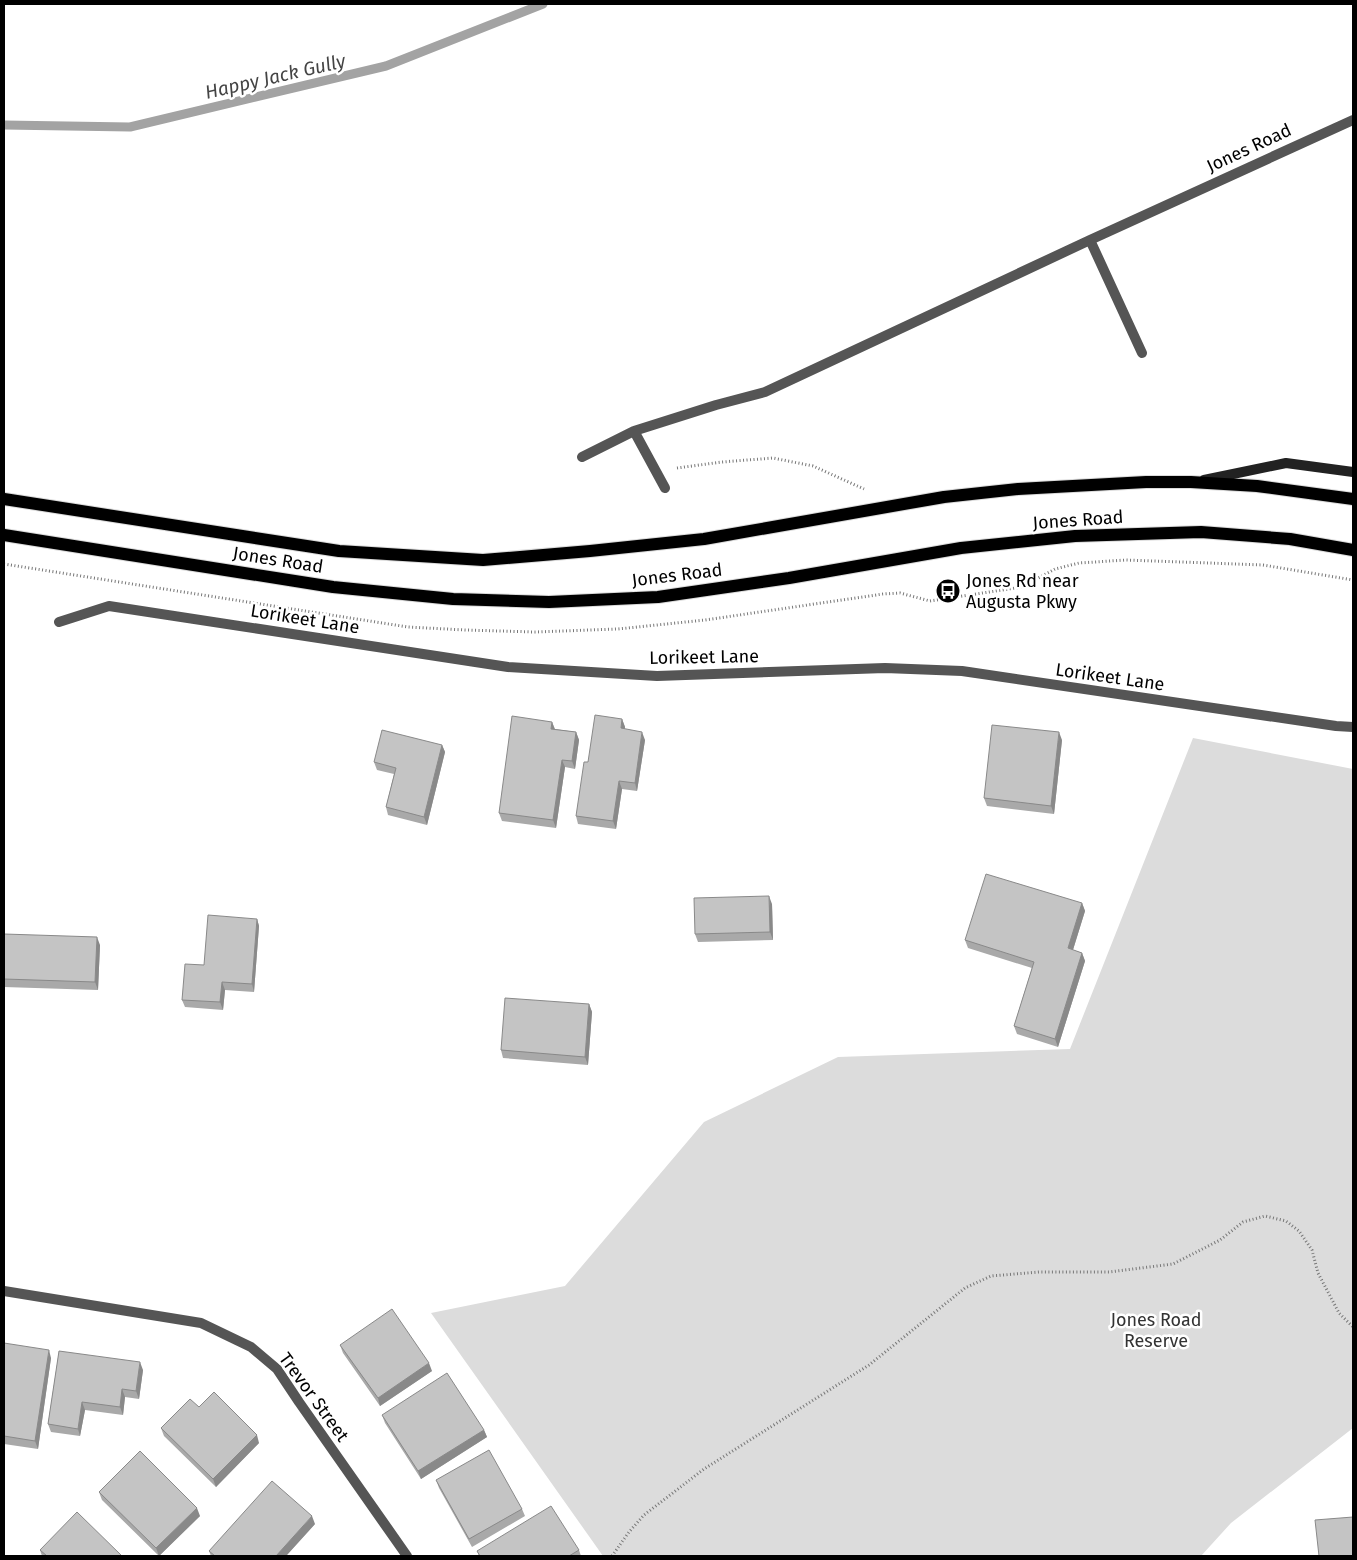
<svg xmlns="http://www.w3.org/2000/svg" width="1357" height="1560" viewBox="0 0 1357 1560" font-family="'Fira Sans',sans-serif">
	<rect width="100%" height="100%" fill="#fff"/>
	<path fill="#dcdcdc" d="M1193 738 1353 769V1428L1231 1523 1201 1556H603L431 1313 565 1286 704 1122 838 1057 1070 1049Z"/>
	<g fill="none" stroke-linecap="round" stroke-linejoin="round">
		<path stroke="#a3a3a3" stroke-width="9" d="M4 125 130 127 386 66 543 4"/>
		<defs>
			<path id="primary" d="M4 499 339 551 483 560 590 551 704 539 944 497 1018 489 1146 482H1191L1257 486 1353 499
				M4 535 333 587 453 599 549 602 658 597 789 578 961 548 1075 536 1201 532 1290 539 1353 550"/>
		</defs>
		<use href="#primary" stroke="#dbdbdb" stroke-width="14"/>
		<path stroke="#777" stroke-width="3" stroke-dasharray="1 2.5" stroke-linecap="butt" d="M677 468 722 462 773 458 813 466 864 489
			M4 564 408 627 465 630 535 632 618 629 705 620 883 594 900 593 930 601 1022 587 1055 569 1079 563 1126 560 1263 565 1353 580
			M612 1556 629 1532 644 1515 704 1469 869 1365 965 1288 991 1276 1039 1272H1109L1173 1264 1220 1240 1243 1222 1265 1216 1286 1221 1299 1231 1312 1250 1318 1273 1339 1313 1353 1327"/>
		<path stroke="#555" stroke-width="10" d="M1090 240 1142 353
			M634 431 665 488
			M582 457 634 431 716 405 765 392 1090 240 1353 120
			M59 622 109 606 508 667 657 676 885 668 962 671 1336 726 1353 727
			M4 1291 201 1323 251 1347 277 1369 299 1402 407 1556"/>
		<path stroke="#222" stroke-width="10" d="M1204 480 1286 463 1353 472"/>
		<use href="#primary" stroke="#000" stroke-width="12"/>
	</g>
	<path fill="#a9a9a9" d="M622 719 625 727V729L645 740 637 791 622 789 616 829 578 824 576 816 588 762Z
		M552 722 555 729 576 732 579 740 575 769 565 767 556 828 502 821 499 813Z
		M1062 740 1054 814 987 806 984 798Z
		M442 745 445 752 427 825 388 815 386 807 394 774 377 770 374 762Z
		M1082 903 1085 911 1073 950 1082 953 1085 961 1058 1047 1017 1034 1014 1026 1032 968 968 948 965 940Z
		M772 904 773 940 698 942 695 934Z
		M257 919 259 926 254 992 225 990 223 1010 185 1007 182 1000 204 965Z
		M4 934 100 945 98 990 4 987Z
		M589 1004 592 1012 588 1065 503 1058 501 1050Z
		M4 1343 51 1358 38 1449 4 1444Z
		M340 1345 432 1371 380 1406 343 1353Z
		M59 1351 143 1370 139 1399 125 1397 123 1415 85 1410 80 1436 51 1432 48 1424Z
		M199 1407 259 1443 216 1487 164 1436 161 1428Z
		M382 1415 484 1430 487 1437 421 1479 385 1423Z
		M436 1480 522 1509 525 1516 472 1547 439 1488Z
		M99 1492 200 1516 159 1556 102 1500Z
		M315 1524 286 1556H211L209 1551Z
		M40 1550 122 1556H42Z
		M579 1550 581 1556H479L477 1551Z"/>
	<path fill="#898989" d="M622 719 625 727 624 736 621 728Z
		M552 722 555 730 551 729Z
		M576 732 579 740 575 769 572 761Z
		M642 732 645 740 637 791 635 783Z
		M1059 732 1062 740 1054 814 1051 806Z
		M442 745 445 752 427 825 424 817Z
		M562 760 565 767 556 828 553 820Z
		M619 781 622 789 616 829 613 821Z
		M769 896 772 904 773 940 770 932Z
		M1082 903 1085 911 1071 956 1068 948Z
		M257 919 259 926 254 992 252 984Z
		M97 937 100 945 98 990 95 982Z
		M1082 953 1085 961 1058 1047 1055 1039Z
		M222 982 225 990 223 1010 220 1002Z
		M589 1004 592 1012 588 1065 585 1057Z
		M49 1350 51 1358 38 1449 35 1441Z
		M140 1362 143 1370 139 1399 136 1391Z
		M429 1363 432 1371 380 1406 378 1398Z
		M122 1389 125 1397 123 1415 120 1407Z
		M82 1402 85 1410 80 1436 78 1429Z
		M484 1430 487 1437 421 1479 418 1471Z
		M257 1435 259 1443 216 1487 213 1479Z
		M197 1508 200 1516 159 1556 156 1548Z
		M312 1516 315 1524 286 1556H276Z"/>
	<path fill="#c4c4c4" stroke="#898989" d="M595 715 622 719 621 728 642 732 635 783 619 781 613 821 576 816 584 762H588Z
		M512 716 552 722 551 729 576 732 572 761 562 760 553 820 499 813Z
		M992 725 1059 732 1051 806 984 798Z
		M382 730 442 745 424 817 386 807 396 768 374 762Z
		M986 874 1082 903 1068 948 1082 953 1055 1039 1014 1026 1034 962 965 940Z
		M769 896 770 932 695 934 694 898Z
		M208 915 257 919 252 984 222 982 220 1002 182 1000 185 964 204 965Z
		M4 934 97 937 95 982 4 979Z
		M505 998 589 1004 585 1057 501 1050Z
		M392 1309 429 1363 378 1398 340 1345Z
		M4 1343 49 1350 35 1441 4 1436Z
		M59 1351 140 1362 136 1391 122 1389 120 1407 82 1402 78 1429 48 1424Z
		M447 1373 484 1430 418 1471 382 1415Z
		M214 1392 257 1435 213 1479 161 1428 190 1399 199 1407Z
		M489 1450 522 1509 469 1539 436 1480Z
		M140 1451 197 1508 156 1548 99 1492Z
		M272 1481 312 1516 276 1556H215L209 1551Z
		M551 1506 579 1550 569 1556H480L477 1551Z
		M77 1512 122 1556H47L40 1550Z
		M1353 1517V1556H1319L1315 1520Z"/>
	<defs>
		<symbol id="bus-disc" viewBox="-11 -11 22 22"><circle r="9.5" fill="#000" stroke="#fff"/><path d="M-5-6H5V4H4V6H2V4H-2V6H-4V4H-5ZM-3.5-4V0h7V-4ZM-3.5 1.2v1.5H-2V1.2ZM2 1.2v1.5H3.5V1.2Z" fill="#fff"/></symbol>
	</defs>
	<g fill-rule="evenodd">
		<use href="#bus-disc" x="934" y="577" width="28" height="28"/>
	</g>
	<g text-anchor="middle" stroke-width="5" stroke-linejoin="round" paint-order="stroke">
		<g font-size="18" fill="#000" stroke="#fff">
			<text transform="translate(1249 148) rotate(-25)" y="6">Jones Road</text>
			<text transform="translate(1078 520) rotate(-4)" y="6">Jones Road</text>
			<text transform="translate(278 560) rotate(9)" y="6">Jones Road</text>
			<text transform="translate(677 575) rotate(-7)" y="6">Jones Road</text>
			<text transform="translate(305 619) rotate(9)" y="6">Lorikeet Lane</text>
			<text transform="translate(704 657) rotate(-1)" y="6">Lorikeet Lane</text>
			<text transform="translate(1110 677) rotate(8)" y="6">Lorikeet Lane</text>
			<text transform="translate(314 1397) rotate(54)" y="6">Trevor Street</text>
		</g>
		<g font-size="18" fill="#000" stroke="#fff" text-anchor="start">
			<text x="966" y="587">Jones Rd near<tspan x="966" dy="21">Augusta Pkwy</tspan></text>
		</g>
		<g font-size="18" fill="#333" stroke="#fff">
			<text x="1156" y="1326">Jones Road<tspan x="1156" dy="21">Reserve</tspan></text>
		</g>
		<g font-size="19" font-style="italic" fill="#444" stroke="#fff">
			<text transform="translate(275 76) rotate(-13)" y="7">Happy Jack Gully</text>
		</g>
	</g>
	<rect width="1357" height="1560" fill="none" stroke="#000000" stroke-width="10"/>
</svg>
